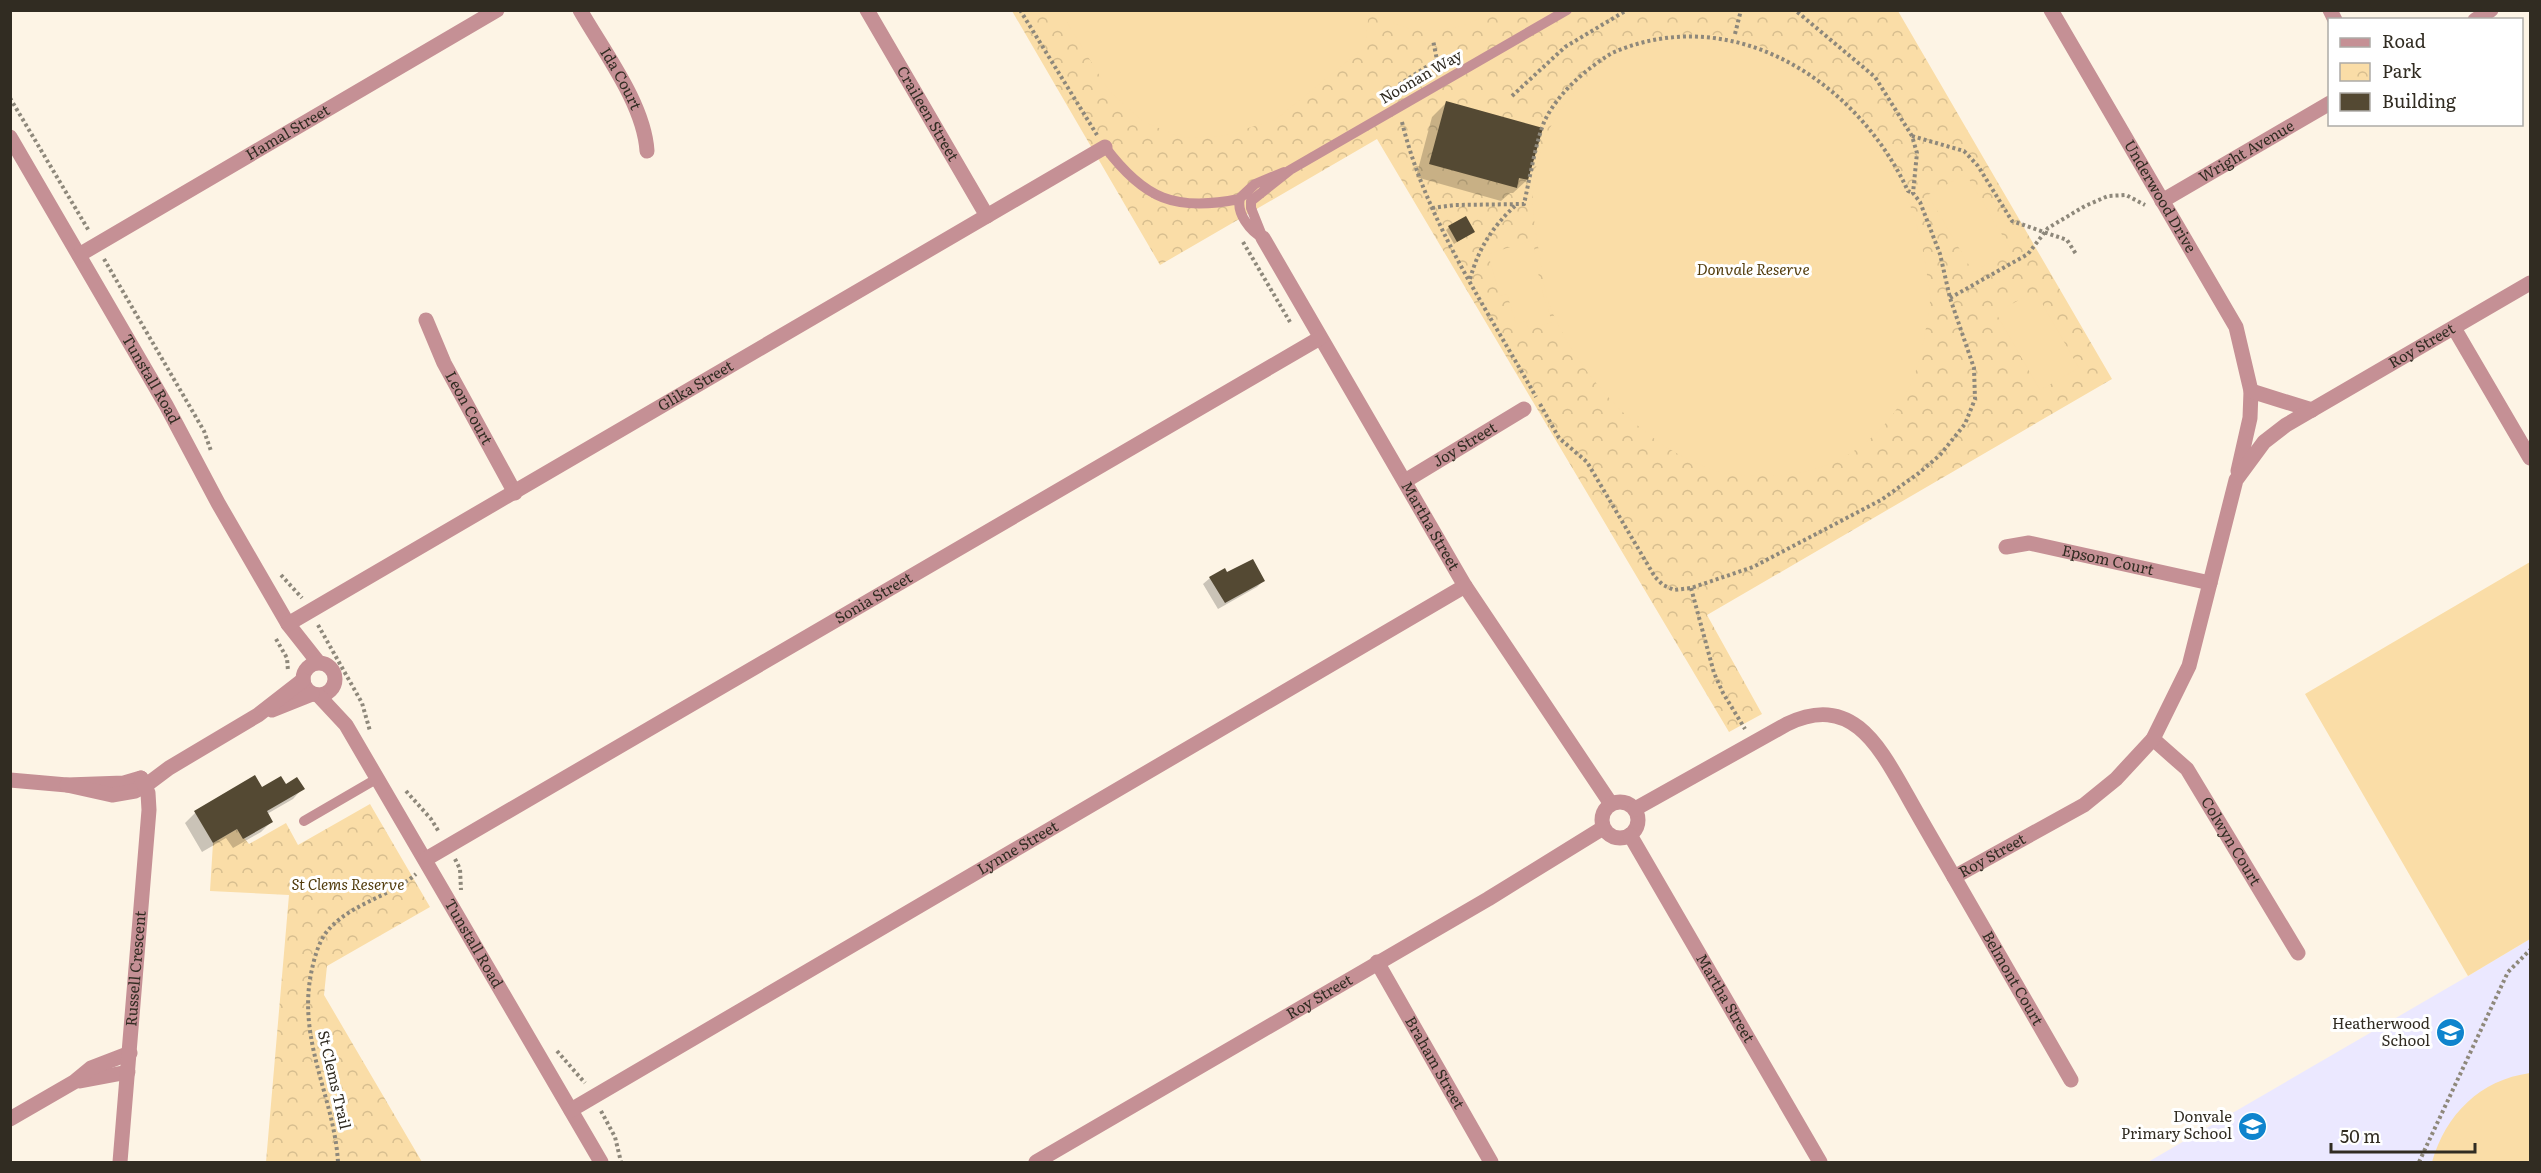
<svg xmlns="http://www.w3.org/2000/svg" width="2541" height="1173" viewBox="0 0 2541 1173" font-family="Literata,serif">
	<defs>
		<pattern id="park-crowns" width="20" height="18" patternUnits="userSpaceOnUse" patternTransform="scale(1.5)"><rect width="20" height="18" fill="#fadda7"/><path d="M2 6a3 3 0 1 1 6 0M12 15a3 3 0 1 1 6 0" fill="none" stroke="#d7be8f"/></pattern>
	</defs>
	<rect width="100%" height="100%" fill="#fdf4e5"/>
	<path fill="#ebe8ff" d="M2530 939V1162H2148L2468 976Z"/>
	<path fill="url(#park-crowns)" d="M1012 11H1898L2112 379 1707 615 1762 714 1729 732 1377 139 1160 265Z
		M370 804 430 907 327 966 324 995 422 1162H266L289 895 210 891 213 843 237 829 249 844 286 823 298 845Z"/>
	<path fill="#fadda7" d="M1060 11H1369L1365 47 1275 120 1221 136 1183 138 1144 122 1109 91Z
		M1376 11H1495C1457 32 1411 42 1376 11Z
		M1689 34C1709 35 1729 34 1748 41 1843 75 1910 163 1925 262 1926 274 1931 288 1930 301 1930 311 1927 323 1925 333 1919 373 1903 410 1872 437 1843 463 1809 475 1770 476 1756 476 1738 476 1724 473 1649 454 1576 374 1549 304 1543 287 1542 269 1539 252 1536 233 1532 213 1533 193 1535 133 1574 79 1625 50 1645 39 1668 37 1689 34Z
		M1966 174 2011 250 1973 272 1928 195Z
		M1533 240 1540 284 1552 322 1528 329 1526 321 1516 324 1507 294 1500 296 1488 254Z
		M2035 291 2079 368 2040 390 1996 313Z
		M2530 562V939L2468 976 2305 694Z
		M2530 1073V1162H2432C2446 1114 2480 1080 2530 1073Z"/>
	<path fill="#0003" d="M1446 103 1527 180 1513 193H1510L1501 201 1416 177 1432 117Z
		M1449 227 1470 234 1454 244 1446 230Z
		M1226 574 1263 581 1257 587 1218 609 1203 584 1210 578Z
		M286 786 303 788 293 799 267 814 271 822 261 832 233 848 226 838 202 852 185 823 195 813 262 789Z"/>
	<path fill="#544933" d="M1446 101 1543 128 1528 180 1519 178 1517 188 1429 164Z
		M1466 216 1475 232 1457 242 1448 226Z
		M1253 559 1265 581 1225 603 1209 577 1225 568 1227 572Z
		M255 775 262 787 281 776 286 784 297 777 305 789 267 811 273 822 245 838 243 839 237 829 213 843 194 811Z"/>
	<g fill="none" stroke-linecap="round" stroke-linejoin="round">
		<path stroke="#8e887b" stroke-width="4" stroke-dasharray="3 3" stroke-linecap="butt" d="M1020 10 1097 135
			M1735 34 1741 10
			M1399 91 1400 84 1437 60 1433 40
			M1512 96 1565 47 1627 10
			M10 98 89 231
			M1402 122C1426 221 1487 309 1536 397
			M1912 136 1964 151 1978 166 2012 221 2067 240 2076 254
			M1432 208 1455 205 1524 204C1529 182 1536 140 1545 120 1559 92 1586 69 1612 53 1733 0 1858 82 1908 191L1913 193
			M1243 242 1290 322
			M104 259 204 431 211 451
			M1470 279C1479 247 1493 226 1517 204
			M1950 298 2028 254 2048 228 2085 206 2108 196 2126 195 2145 205
			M1540 404 1559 438 1587 462 1655 577 1663 585 1674 590 1691 588 1753 567 1881 500 1919 473 1940 455 1965 424 1975 399 1974 368 1950 298 1940 254 1920 202 1913 193 1917 153 1912 136 1875 77 1795 10
			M281 575 302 598
			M1691 588 1714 673 1723 693 1745 729
			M318 625 362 703 370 731
			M276 639 287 658 288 671
			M406 791 431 819 439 832
			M455 859 460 869 461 890
			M557 1051 585 1083
			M601 1111 615 1137 621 1162
			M338 1162C334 1096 296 1039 312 969 315 955 320 938 330 928 353 903 391 896 416 874
			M2419 1162 2508 972 2530 950"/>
		<path stroke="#c59095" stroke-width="10" d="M1105 147C1144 199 1175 212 1239 199
			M1263 238 1251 208V201L1290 170 1567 10
			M1263 238C1250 231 1236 213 1240 198L1255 184 1284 172
			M304 821 378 778"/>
		<g stroke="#c59095" stroke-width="15">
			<path id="s1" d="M580 10C604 52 644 104 647 151"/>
			<path id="s2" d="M867 10 987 216"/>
			<path id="s3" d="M2051 10 2236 327 2251 391 2250 418 2238 471"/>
			<path d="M2330 10 2335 20"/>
			<path d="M2475 20 2491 10"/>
			<path id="s4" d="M10 137 166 405 218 503 288 624 318 662"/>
			<path id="s5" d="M2162 201 2330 103"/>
			<path id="s6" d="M1263 238 1465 586 1611 804"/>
			<path id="s7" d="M79 255 497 10"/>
			<path id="s8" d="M426 320 444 363 515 493"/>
			<path d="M2454 328 2530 458"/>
			<path d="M2251 391 2312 410"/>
			<path id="s9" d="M1405 481 1524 409"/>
			<path id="s10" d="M2006 547 2029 543 2210 583"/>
			<path id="s11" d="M288 624 1105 147"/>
			<circle cx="319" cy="679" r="16"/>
			<path id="s12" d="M318 695 346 725 601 1162"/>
			<path d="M272 710 312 694"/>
			<path id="s13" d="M2153 739 2187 769 2298 953"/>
			<path d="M10 780 67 785 124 783 141 778"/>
			<path d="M67 785 112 795 135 791 145 786 169 768 258 715 303 680"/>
			<circle cx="1620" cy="820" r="18"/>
			<path id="s14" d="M1635 809 1787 724C1853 692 1880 748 1908 797 1923 824 1939 851 1954 877L2084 805 2116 779 2153 739 2189 666 2236 480 2264 442 2286 425 2530 283"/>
			<path id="s15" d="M1630 835 1820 1162"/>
			<path id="s16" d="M426 859 1320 338"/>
			<path id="s17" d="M1954 877 2071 1080"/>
			<path id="s18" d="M1377 962 1491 1162"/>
			<path d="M80 1081 128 1072"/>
			<path id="s19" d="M571 1110 1465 586"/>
			<path d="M10 1119 74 1082 91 1068 130 1053"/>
			<path id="s20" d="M120 1162 149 810 148 793 141 778"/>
			<path id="s21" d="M1036 1162 1488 899 1603 828"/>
		</g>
	</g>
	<defs>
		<symbol id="school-disc" viewBox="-11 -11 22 22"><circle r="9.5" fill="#0f84cd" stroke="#fff"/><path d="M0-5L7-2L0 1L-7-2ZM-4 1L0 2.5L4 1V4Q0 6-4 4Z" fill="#fff"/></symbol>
	</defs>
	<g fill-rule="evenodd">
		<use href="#school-disc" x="2434" y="1016" width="33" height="33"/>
		<use href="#school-disc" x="2236" y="1110" width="33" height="33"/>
	</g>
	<g text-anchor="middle" stroke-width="6" stroke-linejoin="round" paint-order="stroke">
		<g font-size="15" fill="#312c22" stroke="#fff">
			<text transform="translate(1421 77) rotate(-30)" y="5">Noonan Way</text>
			<text dy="5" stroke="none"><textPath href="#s1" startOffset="80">Ida Court</textPath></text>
			<text dy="5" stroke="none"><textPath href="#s2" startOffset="120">Craileen Street</textPath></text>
			<text dy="5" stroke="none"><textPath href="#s7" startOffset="242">Hamal Street</textPath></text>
			<text dy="5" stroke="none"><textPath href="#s5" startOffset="98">Wright Avenue</textPath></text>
			<text dy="5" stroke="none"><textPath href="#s3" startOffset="216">Underwood Drive</textPath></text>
			<text dy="5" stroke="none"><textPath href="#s14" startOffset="1178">Roy Street</textPath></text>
			<text dy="5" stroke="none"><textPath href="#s4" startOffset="280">Tunstall Road</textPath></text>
			<text dy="5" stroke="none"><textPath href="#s11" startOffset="472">Glika Street</textPath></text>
			<text dy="5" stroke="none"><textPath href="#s8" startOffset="98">Leon Court</textPath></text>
			<text dy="5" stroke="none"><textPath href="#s9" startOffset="70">Joy Street</textPath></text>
			<text dy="5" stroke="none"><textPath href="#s6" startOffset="333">Martha Street</textPath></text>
			<text dy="5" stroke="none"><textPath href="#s10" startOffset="104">Epsom Court</textPath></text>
			<text dy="5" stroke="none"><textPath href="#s16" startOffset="518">Sonia Street</textPath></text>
			<text dy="5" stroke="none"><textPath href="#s13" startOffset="130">Colwyn Court</textPath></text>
			<text dy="5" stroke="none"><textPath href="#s19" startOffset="518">Lynne Street</textPath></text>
			<text dy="5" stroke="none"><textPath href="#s14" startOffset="472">Roy Street</textPath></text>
			<text dy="5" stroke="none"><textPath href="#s12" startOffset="294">Tunstall Road</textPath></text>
			<text dy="5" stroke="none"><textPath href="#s20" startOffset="194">Russell Crescent</textPath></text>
			<text dy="5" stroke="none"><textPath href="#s17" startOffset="117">Belmont Court</textPath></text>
			<text dy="5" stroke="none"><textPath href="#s21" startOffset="328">Roy Street</textPath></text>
			<text dy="5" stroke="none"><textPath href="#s15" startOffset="189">Martha Street</textPath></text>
			<text dy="5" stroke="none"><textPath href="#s18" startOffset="116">Braham Street</textPath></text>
			<text transform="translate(334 1080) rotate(77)" y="5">St Clems Trail</text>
		</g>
		<g font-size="15" font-style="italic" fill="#523c0c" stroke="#fff">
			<text x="1753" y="275">Donvale Reserve</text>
			<text x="348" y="890">St Clems Reserve</text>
		</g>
		<g font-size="15" fill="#312c22" stroke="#fff" text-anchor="end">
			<text x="2430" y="1029">Heatherwood<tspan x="2430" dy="17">School</tspan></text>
			<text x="2232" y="1122">Donvale<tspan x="2232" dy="17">Primary School</tspan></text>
		</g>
	</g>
	<rect width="2541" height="1173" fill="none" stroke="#312c22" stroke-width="24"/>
	<rect x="2328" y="18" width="195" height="108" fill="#ffffff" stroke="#adaba7" stroke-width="1.5"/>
	<rect x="2340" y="38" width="30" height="9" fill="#c59095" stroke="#adaba7" stroke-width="1.5"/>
	<text x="2382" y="48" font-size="18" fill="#312c22">Road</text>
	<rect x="2340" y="63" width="30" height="18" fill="url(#park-crowns)" stroke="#adaba7" stroke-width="1.5"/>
	<text x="2382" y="78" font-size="18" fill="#312c22">Park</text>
	<rect x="2340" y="93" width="30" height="18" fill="#544933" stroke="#adaba7" stroke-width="1.5"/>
	<text x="2382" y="108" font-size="18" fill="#312c22">Building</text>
	<path d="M2331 1143v9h144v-9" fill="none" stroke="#312c22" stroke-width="3"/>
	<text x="2340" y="1143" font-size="18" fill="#312c22" stroke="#ffffff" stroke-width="4.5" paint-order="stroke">50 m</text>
</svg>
